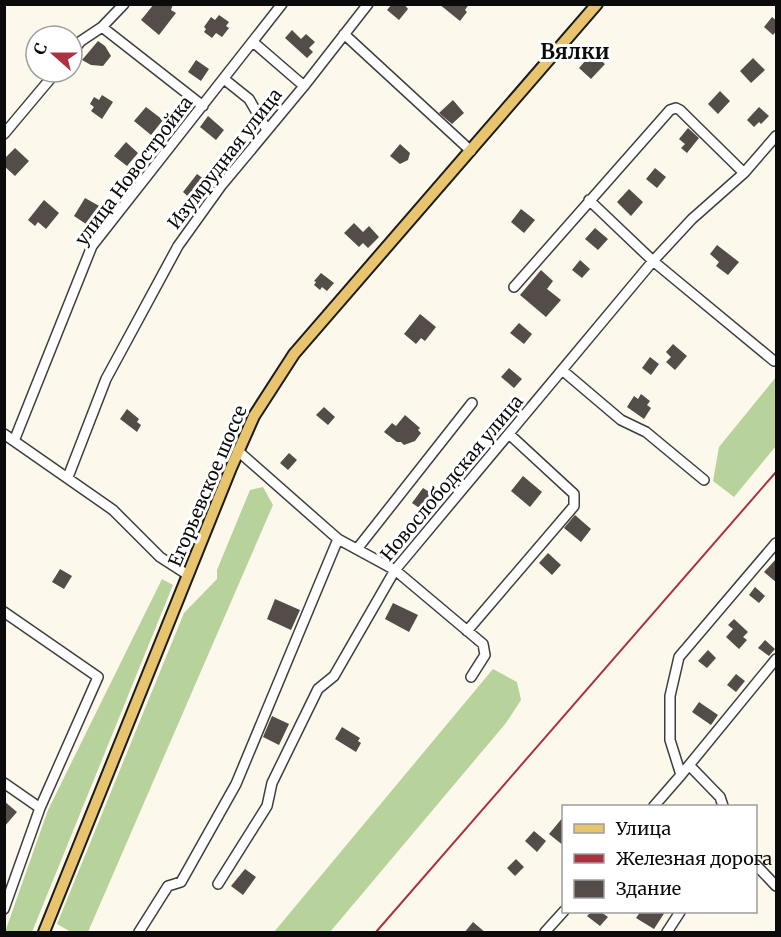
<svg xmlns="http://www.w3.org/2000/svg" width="781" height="937" viewBox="0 0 781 937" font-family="Merriweather,serif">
	<rect width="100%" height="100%" fill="#fdf8ec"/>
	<path fill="#b7d29b" d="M776 377V446L734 497 713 481 719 447Z
		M263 487 273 505 88 932H71L57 924 184 613 217 579V570L250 490Z
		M162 579 173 585 32 932H5L48 810Z
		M493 669 517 682 521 700 506 723 330 932H274Z"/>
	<path fill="#534c49" d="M154 4H173L171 10 176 13 159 35 141 20Z
		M392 4H404L408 9 399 20 387 10Z
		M439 4H469L465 10 467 12 460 21Z
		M219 15 229 22 226 26 229 28 222 37 216 33 212 38 204 32 206 29 204 27 211 17 215 20Z
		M772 17 777 21V30L773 35 764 27Z
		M292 30 301 39 306 34 315 42 309 48 313 52 307 58 285 38Z
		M98 41 105 46 111 56 103 66 91 65 82 60Z
		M592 53 605 64 591 79 579 68Z
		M753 58 765 70 751 83 740 71Z
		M196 60 209 69 201 81 188 72Z
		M720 91 730 101 718 114 708 104Z
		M102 95 113 102 102 119 91 111 94 107 90 104 94 97 99 100Z
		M453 100 464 113 452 124 439 113Z
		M146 107 163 120 151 135 134 121Z
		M759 107 769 116 761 124 759 122 754 127 747 120Z
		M208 116 224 130 216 140 200 127Z
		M688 128 699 138 687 153 681 148 685 144 679 139Z
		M126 142 138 153 127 166 114 156Z
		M400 144 410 153 408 160 400 164 390 156Z
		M15 148 29 161 15 176 4 166V159Z
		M655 168 666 177 657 188 646 179Z
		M197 174 208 182 193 201 183 192Z
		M629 189 643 202 631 216 617 202Z
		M85 198 101 207 89 226 74 216Z
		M44 200 59 213 46 229 38 222 35 226 28 220Z
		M521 209 535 220 524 233 511 222Z
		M354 223 363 232 369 226 379 237 368 248 363 243 359 247 344 233Z
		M595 228 608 239 598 250 585 239Z
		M717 245 739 262 728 275 716 266 719 262 710 254Z
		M580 260 590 269 582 278 572 270Z
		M541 270 553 281 547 289 561 300 546 317 520 295Z
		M321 273 334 283 327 291 322 287 320 290 314 285 316 282 314 281Z
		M420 314 436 327 425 341 421 338 416 344 404 334Z
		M519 323 532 334 524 344 510 333Z
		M673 344 687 356 675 370 666 362 671 357 666 352Z
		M650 357 659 364 651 375 642 368Z
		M509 368 522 379 514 388 501 377Z
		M641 394 650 401 647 405 651 408 644 419 627 407 634 396 638 399Z
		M509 400 518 407 509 416 501 409Z
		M324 407 335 417 328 425 316 415Z
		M127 409 139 419 137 422 141 425 137 432 120 419Z
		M405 415 420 428 418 430 421 433 415 441 404 445 401 442H397L384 432 392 423 396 426Z
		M289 453 297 460 288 470 280 463Z
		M523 476 542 492 530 507 511 491Z
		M423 488 439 498 428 514 412 503Z
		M575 515 591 529 581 542 564 528Z
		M548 553 561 565 552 575 539 563Z
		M777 558V583L764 572Z
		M60 569 72 576 64 589 52 582Z
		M755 587 765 596 759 603 749 595Z
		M275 599 300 610 291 630 267 619Z
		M393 603 418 615 409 632 385 619Z
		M734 619 748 632 743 637 747 640 739 649 726 637 733 629 728 625Z
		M765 640 775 649 769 656 758 648Z
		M708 650 716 658 707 668 698 661Z
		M736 674 745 681 736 692 727 685Z
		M699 702 718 715 711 725 692 712Z
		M272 716 289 724 279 745 263 737Z
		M342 727 360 738 358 741 361 743 356 752 335 739Z
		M4 801 17 812 4 827Z
		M564 816V846L549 834Z
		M534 831 546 841 537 852 525 841Z
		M516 859 524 867 515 876 507 868Z
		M245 869 256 877 243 895 231 886Z
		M591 912H601L608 917 600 926 587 916Z
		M640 912H665L654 929 636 918Z
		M473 922 486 933H464Z"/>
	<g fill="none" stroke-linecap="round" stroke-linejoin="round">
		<defs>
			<path id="minor" d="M102 27 203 106
				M344 34 471 151
				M253 42 304 86
				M72 52 81 41 102 27 124 4
				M224 79 249 99 267 130
				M4 134 56 72
				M589 200 653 261 774 361
				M514 287 670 110 676 108 680 110 744 173
				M562 370 621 420 646 432 704 480
				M4 434 113 510 160 557 188 575
				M14 441 92 246 282 4
				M238 451 338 539 395 570 483 644 485 655 471 677
				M68 477 106 379 178 246 221 186 304 86 368 4
				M357 549 472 403
				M4 612 98 677 40 808 4 909
				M467 631 574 506V494L509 434
				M689 765 720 797 723 806
				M681 775 776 659
				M4 783 40 808
				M654 806 681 775 670 740V696L679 657 776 543
				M756 865 776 886
				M218 884 267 806 272 783 318 689 334 676 395 570 653 261 692 219 744 173 776 136
				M139 932 168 886 181 882 236 784 338 539
				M545 932 564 911
				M667 932 680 912"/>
			<path id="major" d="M44 932 231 468 254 416 294 354 597 4"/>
		</defs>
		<use href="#minor" stroke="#3e3e3e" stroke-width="12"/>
		<use href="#major" stroke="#1c1c1c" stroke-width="14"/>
		<use href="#minor" stroke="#fff" stroke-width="9"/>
		<use href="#major" stroke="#e9c46f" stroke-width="10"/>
		<path stroke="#ab3341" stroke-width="2" d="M376 932 776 472"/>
	</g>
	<g text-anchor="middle" stroke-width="6" stroke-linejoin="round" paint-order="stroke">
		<g font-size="18" fill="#0b0b0b" stroke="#fff">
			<text transform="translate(225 159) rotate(-52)" y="6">Изумрудная улица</text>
			<text transform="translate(134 171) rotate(-53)" y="6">улица Новостройка</text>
			<text transform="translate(452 478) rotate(-50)" y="6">Новослободская улица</text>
			<text transform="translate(208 486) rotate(-67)" y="6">Егорьевское шоссе</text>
		</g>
		<g font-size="21" font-weight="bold" fill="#0b0b0b" stroke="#fff">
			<text x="575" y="59">Вялки</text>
		</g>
	</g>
	<rect width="781" height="937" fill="none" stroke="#0b0b0b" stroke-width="12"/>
	<rect x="562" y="805" width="195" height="108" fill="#ffffff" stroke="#9d9d9d" stroke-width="1.5"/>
	<rect x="574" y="824" width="30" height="9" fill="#e9c46f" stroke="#9d9d9d" stroke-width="1.5"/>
	<text x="616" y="835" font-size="18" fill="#0b0b0b">Улица</text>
	<rect x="574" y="854" width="30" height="9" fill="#ab3341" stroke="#9d9d9d" stroke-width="1.5"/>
	<text x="616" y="865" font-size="18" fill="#0b0b0b">Железная дорога</text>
	<rect x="574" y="880" width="30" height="18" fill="#534c49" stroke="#9d9d9d" stroke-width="1.5"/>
	<text x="616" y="895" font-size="18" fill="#0b0b0b">Здание</text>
	<g transform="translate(54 54) rotate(291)"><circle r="28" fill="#ffffff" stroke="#9d9d9d" stroke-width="1.5"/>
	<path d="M0-4.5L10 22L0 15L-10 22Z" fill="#ab3341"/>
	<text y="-9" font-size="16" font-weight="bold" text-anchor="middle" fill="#0b0b0b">С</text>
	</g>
</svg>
